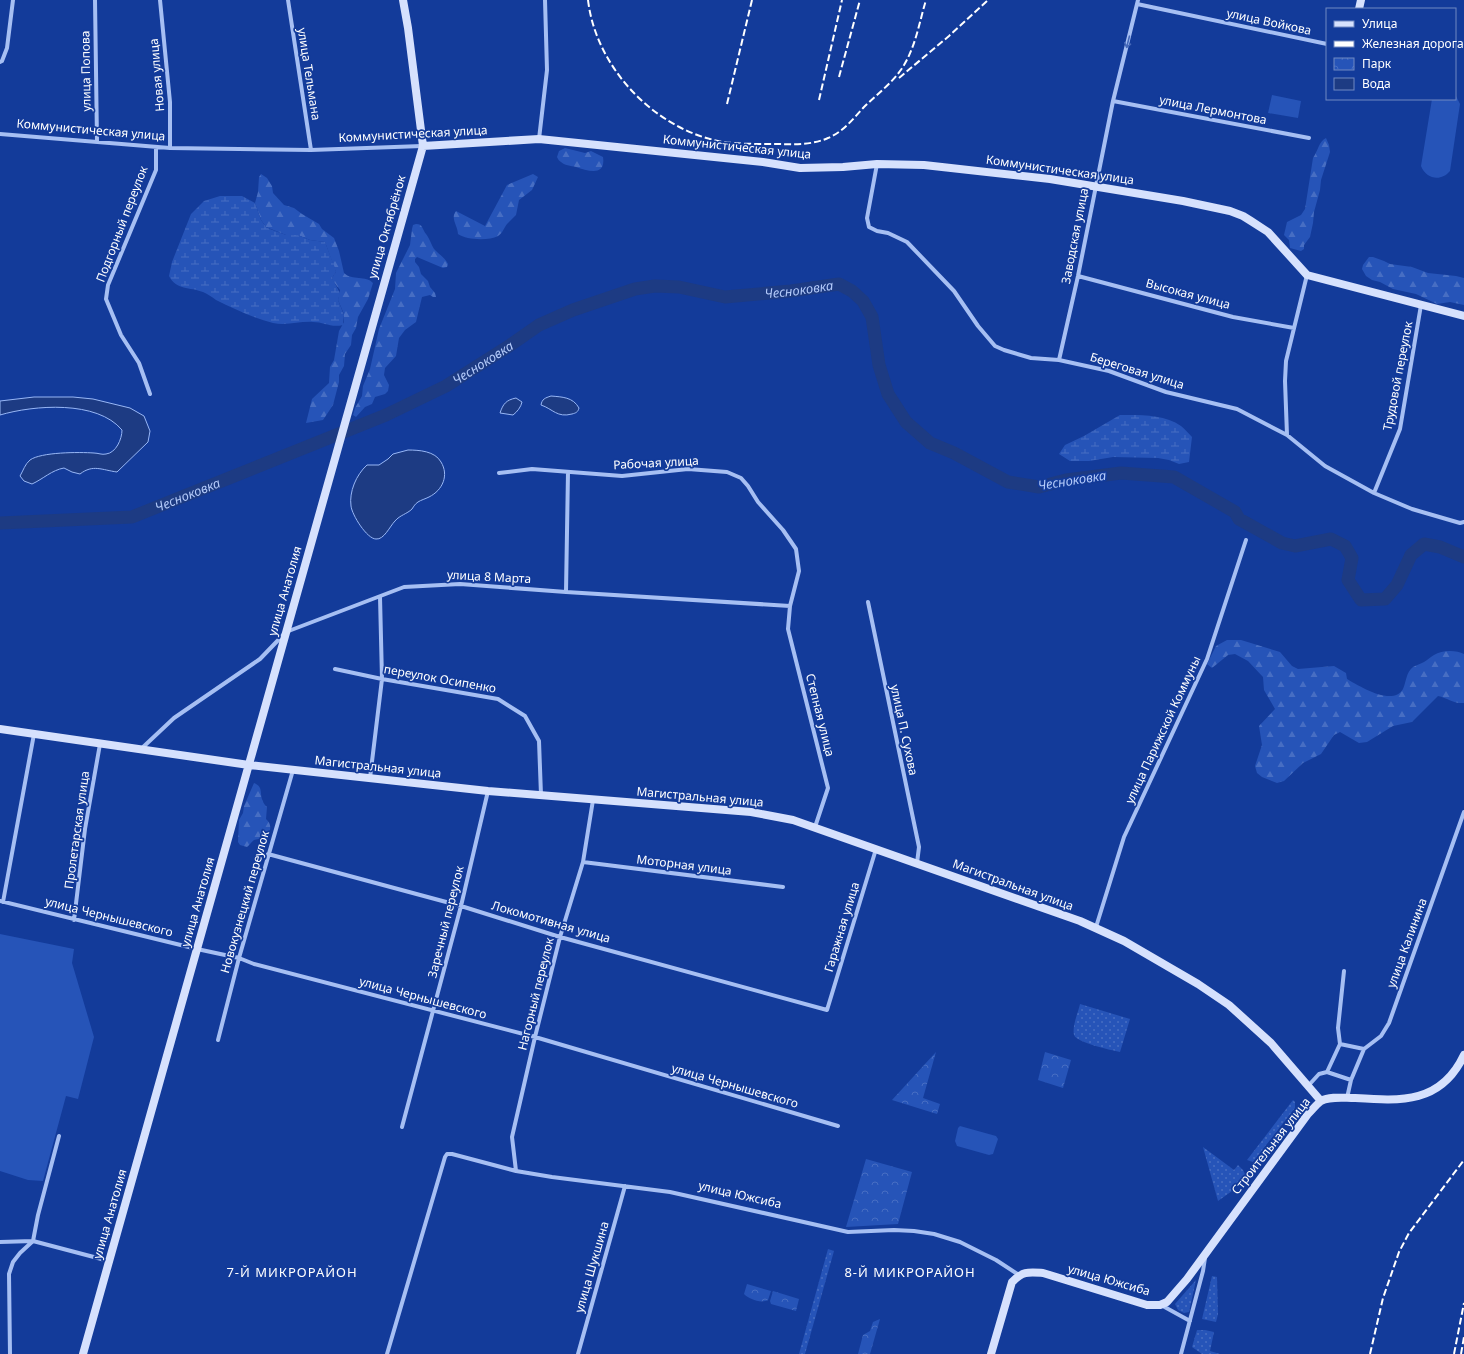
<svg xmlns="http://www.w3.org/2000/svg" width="1464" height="1354" viewBox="0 0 1464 1354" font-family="'Noto Sans',sans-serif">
	<defs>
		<pattern id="grass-dots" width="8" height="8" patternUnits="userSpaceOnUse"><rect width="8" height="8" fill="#2654b8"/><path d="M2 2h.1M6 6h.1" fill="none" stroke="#476ec3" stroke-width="1.8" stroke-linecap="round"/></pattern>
		<pattern id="forest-firs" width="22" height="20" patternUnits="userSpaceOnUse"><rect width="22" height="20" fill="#2654b8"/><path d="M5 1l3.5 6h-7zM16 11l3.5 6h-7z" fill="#476ec3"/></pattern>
		<pattern id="wetland-marsh" width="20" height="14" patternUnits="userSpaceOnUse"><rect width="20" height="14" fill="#2654b8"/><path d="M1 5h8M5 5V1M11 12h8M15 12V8" fill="none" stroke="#476ec3"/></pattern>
		<pattern id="park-crowns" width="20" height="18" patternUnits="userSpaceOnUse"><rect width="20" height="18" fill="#2654b8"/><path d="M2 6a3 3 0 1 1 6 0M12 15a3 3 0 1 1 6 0" fill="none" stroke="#476ec3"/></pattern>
	</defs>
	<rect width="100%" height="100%" fill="#133b9a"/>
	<path fill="url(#grass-dots)" d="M1080 1004 1130 1019 1120 1052C1111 1050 1077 1043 1074 1035 1072 1026 1078 1013 1080 1004Z
		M1293 1100 1295 1102V1108L1253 1162 1247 1160Z
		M1203 1147 1234 1170 1238 1165 1243 1170 1245 1174 1232 1191 1218 1201Z
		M828 1249 834 1251 805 1354H799Z
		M1212 1276 1217 1277 1218 1314 1216 1322 1202 1319Z
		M1196 1280 1189 1312 1184 1313 1178 1310 1175 1304Z
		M1197 1330H1205L1214 1332 1210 1351 1220 1354H1202L1192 1347Z"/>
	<path fill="url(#forest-firs)" d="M1326 138 1329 145 1330 152 1321 180 1320 190 1314 212 1313 223 1310 237 1304 245V249L1301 251 1290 248 1289 240 1284 235 1287 222 1301 215 1305 209 1313 158C1318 151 1319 141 1326 138Z
		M565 148 585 153 591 151 603 157C606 177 588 171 576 167 571 166 564 165 561 162 559 161 558 159 557 157L559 151Z
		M261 174 267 178 272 186 273 193 284 205 294 208 302 214 319 224 322 229 334 238 339 251 344 273C352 281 366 275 373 283L368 299 358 317 356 328 352 335 351 345 345 354 344 366 339 375V382L333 405 323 420 306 423 312 399 329 383 330 367 334 360 339 331 344 322V314L338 300 340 290 333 281 332 278 336 272 325 242 310 240 298 235H286L266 227 261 220 255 203 258 192 259 177Z
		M533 174 538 177 532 190 519 200 516 215C513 218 510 221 507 224 504 228 502 234 498 236 488 241 467 240 458 234 458 226 450 218 456 211L485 226 507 185Z
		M416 224C423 224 422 229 426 234 430 239 432 247 435 250 440 255 445 258 448 264L447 267 443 268 417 257 415 259V262L419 267 421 274 428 281 430 287 435 293 436 297H433L430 295 422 297 416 322 405 330 399 338 396 356 385 368 384 375 389 385 388 391 385 394 375 397 372 404 365 407 356 417 353 415 355 408 362 396 363 386 370 369 379 329 395 289 396 273 410 245 412 229 413 225Z
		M1369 257H1373L1384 261 1390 264 1412 267 1428 273 1456 276 1464 278V305L1450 302 1437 304 1416 294 1393 289 1380 282 1372 280 1366 276 1362 269 1363 265Z
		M1227 640H1241L1280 652 1292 666 1298 669 1334 666 1346 673 1347 679C1359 686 1393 707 1403 689 1406 683 1406 672 1413 667 1416 665 1421 664 1424 662 1428 660 1430 657 1434 655 1442 650 1456 650 1464 654V703C1453 704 1448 698 1438 696L1412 722 1393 726 1367 742 1359 743 1340 732 1334 735 1321 754 1303 763 1284 781 1277 783 1262 777 1257 773 1255 766 1262 745 1259 726 1275 709 1264 690 1263 677 1248 661 1235 654 1228 655 1212 668 1207 664 1216 646Z
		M254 783C264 787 259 794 263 801 263 803 266 806 267 807L266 819C273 825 271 834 263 838 261 839 256 839 254 840 251 842 250 845 247 847L240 845 238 842 239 820 243 813 244 806Z"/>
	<path fill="url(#wetland-marsh)" d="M220 196H242L255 203 261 220 266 227 270 229 286 235H298L310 240 325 242 335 268 336 272 332 278 340 293 338 300 344 315 343 325C331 328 324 322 313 322 300 321 287 326 273 323 254 318 234 309 216 300 212 297 208 294 203 292 190 287 176 290 169 276L172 262 191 214 204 201Z
		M1120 415C1140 415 1164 414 1181 426 1185 429 1188 433 1192 437L1189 462 1179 464 1169 460 1158 458 1113 457 1089 461H1070L1059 454 1065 445 1084 436Z"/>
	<path fill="url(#park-crowns)" d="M936 1052 923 1098 940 1104 937 1114 892 1100Z
		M1045 1052 1071 1060 1063 1088 1038 1080Z
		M866 1159 912 1172 898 1224 846 1227Z
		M747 1284 771 1291 768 1300C761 1304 749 1299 744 1294Z
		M773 1291 799 1299 796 1311 771 1304 770 1301Z
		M880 1319 870 1354H858L863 1335 870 1331 873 1322Z"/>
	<path fill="#2654b8" d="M1455 94 1460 104 1450 171C1441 182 1426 179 1421 166L1432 99H1455Z
		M1272 95 1301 101 1298 118 1268 113Z
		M0 934 74 949 72 963 94 1037 78 1099 66 1096 43 1181 28 1180 0 1171Z
		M960 1126 996 1136 998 1139 993 1154 989 1155 957 1146 955 1141 958 1128Z"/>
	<path fill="#1d3b83" stroke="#98b7f6" d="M551 396C562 397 573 397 579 408 578 412 576 413 572 414 557 418 553 409 541 405 542 399 545 398 551 396Z
		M34 397H73L93 399 130 408 144 416 150 431 148 442 117 472C102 470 93 464 80 474L72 472 64 468C52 470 43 479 32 484L24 481 20 476C23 471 25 464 30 460 41 452 79 452 94 453 98 453 102 455 106 454 116 453 122 439 122 430 97 400 34 405 0 415V401Z
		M516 398 522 402C521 407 517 412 513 415L500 413C503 404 506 400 516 398Z
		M408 450C419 450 435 451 441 462 449 475 443 490 429 497 425 499 421 500 418 502 415 504 414 506 412 509 407 514 400 515 395 521 390 526 384 540 376 539 367 539 352 515 351 506 349 492 356 475 367 465H379L388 459 393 454Z"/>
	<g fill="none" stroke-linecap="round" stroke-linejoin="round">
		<path stroke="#1d3b83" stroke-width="13" id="s1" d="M0 523 132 517 386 415 446 386 509 346 539 325 573 310 635 289 655 286 679 287 725 297 791 291 839 284 852 291 863 301 872 317 879 365 888 394 906 422 930 443 954 453 1008 482 1039 487 1066 480 1121 473 1174 477 1235 512 1239 519 1282 543 1295 546 1331 539 1345 546 1352 558 1348 580 1361 600 1385 599 1397 585 1411 555 1424 544 1440 547 1464 557"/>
		<path stroke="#a6bff3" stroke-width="4" d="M95 0 97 141
			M160 0 170 102V148
			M288 0 311 150
			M1137 4 1327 44
			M0 62 2 61 7 48 13 0
			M1113 101 1309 138
			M0 134 170 148 311 150 422 146
			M539 139 547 70 545 0
			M877 164 867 218 869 227 877 231 888 233 907 242 954 291 978 326 995 346 1004 350 1031 358 1059 360 1109 371 1166 392 1237 409 1287 435 1325 466 1374 493 1412 509 1460 523 1464 522
			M1078 276 1233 317 1294 328
			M1059 360 1078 276 1113 101 1138 0
			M150 394 139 363 121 335 106 299 108 285 156 170V148
			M1287 435 1285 381 1286 361 1307 275
			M499 473 532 469 622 476 688 469 727 472 741 478 748 486 758 502 783 530 796 549 799 571 790 606 788 629 828 788 815 827
			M1374 493 1400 429 1421 305
			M566 592 568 472
			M868 602 919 847 917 863
			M335 669 382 679 498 699 525 716 539 741 541 795
			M141 749 174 718 260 659 286 632 404 587 460 584 566 592 790 606
			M370 778 382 679 380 597
			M268 854 461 906 560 937 827 1010 876 849
			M583 862 783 887
			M0 901 197 949 239 958 254 964 535 1037 838 1126
			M3 902 34 734
			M74 920 85 829 100 744
			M1096 927 1124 837 1207 659 1246 540
			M218 1040 239 958 293 770
			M1340 1044 1364 1049 1381 1036 1389 1023 1464 812
			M1327 1072 1351 1080
			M1308 1086 1319 1074 1327 1072 1340 1044 1338 1028 1344 971
			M1347 1098 1351 1080 1364 1049
			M402 1127 461 906 488 791
			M516 1171 512 1137 535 1037 560 937 583 862 593 800
			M0 1242 33 1241 109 1261
			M1161 1305 1190 1321
			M10 1354 9 1274 13 1262 20 1253 33 1241 38 1215 59 1136
			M387 1354 445 1157 447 1154H452L516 1171 552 1177 670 1192 848 1232 894 1230 914 1231 934 1234 960 1242 996 1260 1019 1275
			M578 1354 625 1186
			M1181 1354 1203 1271 1205 1258"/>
		<path stroke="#d6e1fd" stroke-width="8" d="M1359 9 1361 0
			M423 146 539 139 763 162 800 168 843 167 877 164 924 165 1050 179 1183 201 1230 211 1243 216 1251 221 1268 232 1307 275 1464 316
			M0 729 249 765 488 791 751 812 793 820 1080 921 1124 941 1198 984 1229 1005 1271 1043 1321 1101
			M83 1354 423 146 408 28 403 0
			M991 1354 1012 1282C1023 1271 1028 1272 1043 1273L1147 1305H1160L1167 1302 1187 1279 1308 1114C1312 1110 1316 1105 1321 1101 1330 1096 1344 1098 1354 1098 1401 1101 1441 1104 1464 1055"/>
		<path stroke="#fff" stroke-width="2" stroke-dasharray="7 3" stroke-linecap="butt" d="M588 0C596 68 655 130 723 142 738 144 755 144 771 144 790 144 810 146 828 138 843 132 853 119 864 107 876 95 891 84 900 71 915 51 919 23 926 0
			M839 77 860 0
			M899 78 949 36 988 0
			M819 100 842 0
			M727 104 752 0
			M1370 1354 1383 1298 1399 1252 1409 1233 1464 1160
			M1454 1354 1464 1303
			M1461 1354 1464 1337"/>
	</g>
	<defs><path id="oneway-shaft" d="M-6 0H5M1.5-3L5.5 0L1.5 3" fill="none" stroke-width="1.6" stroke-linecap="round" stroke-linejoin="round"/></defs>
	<use stroke="#4669b9" href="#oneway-shaft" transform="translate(1128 42) rotate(104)"/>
	<g text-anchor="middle" stroke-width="3.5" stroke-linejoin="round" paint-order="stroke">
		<g font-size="12" fill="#fff" stroke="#133b9a">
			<text transform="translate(1269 22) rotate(12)" y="4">улица Войкова</text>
			<text transform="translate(86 71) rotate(-91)" y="4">улица Попова</text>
			<text transform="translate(309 74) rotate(81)" y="4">улица Тельмана</text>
			<text transform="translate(157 75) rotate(-95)" y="4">Новая улица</text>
			<text transform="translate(1213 110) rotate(11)" y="4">улица Лермонтова</text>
			<text transform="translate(91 130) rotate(5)" y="4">Коммунистическая улица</text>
			<text transform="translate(413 134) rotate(-3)" y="4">Коммунистическая улица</text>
			<text transform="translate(737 147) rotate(6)" y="4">Коммунистическая улица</text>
			<text transform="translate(1060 170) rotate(8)" y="4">Коммунистическая улица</text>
			<text transform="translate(122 224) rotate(-69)" y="4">Подгорный переулок</text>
			<text transform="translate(387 227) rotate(-74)" y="4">улица Октябрёнок</text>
			<text transform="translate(1075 236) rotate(-79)" y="4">Заводская улица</text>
			<text transform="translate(1188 294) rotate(15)" y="4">Высокая улица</text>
			<text transform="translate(1137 371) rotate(17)" y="4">Береговая улица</text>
			<text transform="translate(1398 376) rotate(-79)" y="4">Трудовой переулок</text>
			<text transform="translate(656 463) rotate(-3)" y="4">Рабочая улица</text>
			<text transform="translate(489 577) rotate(3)" y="4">улица 8 Марта</text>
			<text transform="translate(285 591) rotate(-74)" y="4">улица Анатолия</text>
			<text transform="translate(440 679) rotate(10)" y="4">переулок Осипенко</text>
			<text transform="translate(820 715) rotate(76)" y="4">Степная улица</text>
			<text transform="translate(904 730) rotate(78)" y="4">улица П. Сухова</text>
			<text transform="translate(1163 730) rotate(-65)" y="4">улица Парижской Коммуны</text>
			<text transform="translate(378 767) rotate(6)" y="4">Магистральная улица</text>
			<text transform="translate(700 797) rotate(5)" y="4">Магистральная улица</text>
			<text transform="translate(77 830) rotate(-82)" y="4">Пролетарская улица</text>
			<text transform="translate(684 865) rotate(7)" y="4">Моторная улица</text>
			<text transform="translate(1013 885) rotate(20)" y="4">Магистральная улица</text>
			<text transform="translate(198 902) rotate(-74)" y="4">улица Анатолия</text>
			<text transform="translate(245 902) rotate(-74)" y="4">Новокузнецкий переулок</text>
			<text transform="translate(109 917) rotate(14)" y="4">улица Чернышевского</text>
			<text transform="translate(446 922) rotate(-76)" y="4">Заречный переулок</text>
			<text transform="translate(551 922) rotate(16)" y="4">Локомотивная улица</text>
			<text transform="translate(842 927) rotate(-73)" y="4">Гаражная улица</text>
			<text transform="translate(1407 943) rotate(-70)" y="4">улица Калинина</text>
			<text transform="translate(536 994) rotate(-76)" y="4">Нагорный переулок</text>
			<text transform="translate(423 998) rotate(15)" y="4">улица Чернышевского</text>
			<text transform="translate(735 1086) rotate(16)" y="4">улица Чернышевского</text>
			<text transform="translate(1271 1146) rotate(-52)" y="4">Строительная улица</text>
			<text transform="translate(740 1195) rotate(13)" y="4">улица Южсиба</text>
			<text transform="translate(110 1214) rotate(-74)" y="4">улица Анатолия</text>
			<text transform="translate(592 1267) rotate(-74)" y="4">улица Шукшина</text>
			<text transform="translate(1109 1280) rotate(16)" y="4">улица Южсиба</text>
		</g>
		<g font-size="13" font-style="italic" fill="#b3cafa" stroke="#133b9a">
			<text dy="5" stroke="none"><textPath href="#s1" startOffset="852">Чесноковка</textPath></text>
			<text dy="5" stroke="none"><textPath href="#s1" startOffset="516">Чесноковка</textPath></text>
			<text transform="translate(1072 480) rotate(-9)" y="5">Чесноковка</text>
			<text dy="5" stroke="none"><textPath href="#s1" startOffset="192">Чесноковка</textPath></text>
		</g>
		<g font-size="13" letter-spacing="1" fill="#fff" stroke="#133b9a">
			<text x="292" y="1277">7-Й МИКРОРАЙОН</text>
			<text x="910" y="1277">8-Й МИКРОРАЙОН</text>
		</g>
	</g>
	<rect x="1326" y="8" width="130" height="92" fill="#133b9a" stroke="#7189c2"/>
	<rect x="1334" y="21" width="20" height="6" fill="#d6e1fd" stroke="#7189c2"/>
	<text x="1362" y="28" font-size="12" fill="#ffffff">Улица</text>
	<rect x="1334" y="41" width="20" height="6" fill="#ffffff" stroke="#7189c2"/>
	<text x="1362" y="48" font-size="12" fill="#ffffff">Железная дорога</text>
	<rect x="1334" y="58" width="20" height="12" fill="url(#park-crowns)" stroke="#7189c2"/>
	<text x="1362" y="68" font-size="12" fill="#ffffff">Парк</text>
	<rect x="1334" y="78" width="20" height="12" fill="#1d3b83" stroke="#7189c2"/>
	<text x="1362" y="88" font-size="12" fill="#ffffff">Вода</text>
</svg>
